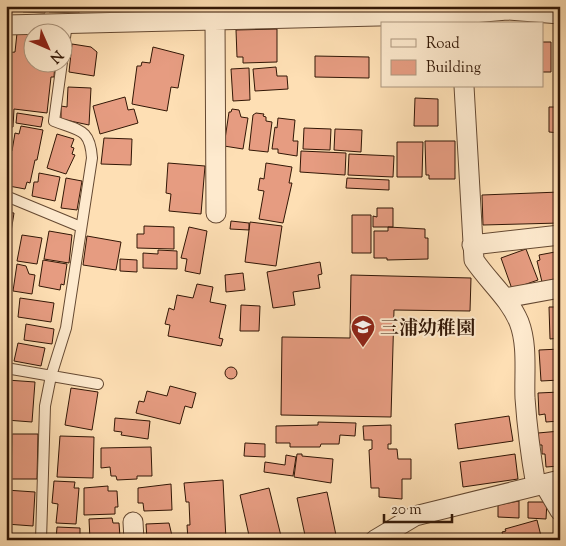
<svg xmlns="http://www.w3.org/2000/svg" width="566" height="546" viewBox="0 0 566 546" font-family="'Sorts Mill Goudy','Noto Serif JP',serif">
	<rect width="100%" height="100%" fill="#fedfb4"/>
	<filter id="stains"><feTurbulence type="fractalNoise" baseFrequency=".004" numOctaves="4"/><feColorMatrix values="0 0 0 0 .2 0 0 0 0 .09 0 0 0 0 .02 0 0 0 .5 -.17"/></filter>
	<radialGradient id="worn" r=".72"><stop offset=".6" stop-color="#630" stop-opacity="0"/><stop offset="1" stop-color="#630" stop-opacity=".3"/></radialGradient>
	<path fill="#e69c81" stroke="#321706" d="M23 6H45V13L23 12Z
		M49 6H79V13L49 12Z
		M277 29V62L243 63V57H237L236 30Z
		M17 33 32 35V62H55L54 77H51L47 113 14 109 13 127H6V53L15 52Z
		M542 42H551V72H542Z
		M72 44 91 47 97 52 94 76 69 72Z
		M153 47 184 55 178 88 171 87 167 111 132 104 137 66H141L142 62 150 63Z
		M315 56 369 57V78L315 77Z
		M276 67 277 76H287L288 89 255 91 253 69Z
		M249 68 250 100 233 101 231 69Z
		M68 87 91 88 89 125 61 119V106L67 107Z
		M125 97 128 110 134 109 138 123 100 134 93 106Z
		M415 98 438 99V126H414Z
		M549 107H560V133L549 132Z
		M232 109 239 110 241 117 248 118 243 149 224 146 229 112H231Z
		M17 113 43 117 41 127 16 123Z
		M256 113 264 114 263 116 266 117V121L272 122 268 152 249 150 253 115Z
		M278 118 295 120 293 141H298L297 156 278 153V149H272L275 127 277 128Z
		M21 126 43 130 37 160H35L30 183 27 182 25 189 9 186 11 177 6 176V150L12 151 15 133 19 134Z
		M304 128 331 129 330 150 303 149Z
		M335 129 362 130 361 152 334 150Z
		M57 134 74 139 71 147 74 148 72 154 75 155 66 174 47 168Z
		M104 138 132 139 131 165 101 164Z
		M425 141H455V179H429V175H426Z
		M397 142H423L422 177H397Z
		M301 151 346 153 345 175 300 172Z
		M349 154 394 156 393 177 348 175Z
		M168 163 205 166 201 214 169 211 171 194 166 193Z
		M266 163 292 167 289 183H292L283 223 259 219 264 191 258 190 260 178 264 179Z
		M39 173 60 177 55 201 32 196 34 182H38Z
		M66 178 82 181 77 210 61 208Z
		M347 178 389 180V190L346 188Z
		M560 192V223L483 225 482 195Z
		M377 208H393V227H373V216L377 217Z
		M6 212 14 213 9 245H6Z
		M352 215H371V253H352Z
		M231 221 249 223V230L230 229Z
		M250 222 282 226 276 266 245 262Z
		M144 226 174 227V249L137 248V234H144Z
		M189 227 207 231 200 274 185 271 187 259 181 258Z
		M388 227 425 229V238H428V259L387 260V258H374V231H388Z
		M49 231 72 235 69 263 44 259Z
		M22 235 42 238 37 264 17 261Z
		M87 236 121 242 116 270 83 265Z
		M526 249 538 280 512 289 501 258Z
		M158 250 177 251V269L143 268V253L158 254Z
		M555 252 560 278 542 282 537 261 540 260 539 255Z
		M120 259 137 260V272L120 271Z
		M43 260 67 264 64 285 61 284 60 290 39 286Z
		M320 262 322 274 318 275 320 288 293 292 295 305 273 308 267 272Z
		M17 264 26 266 29 274 35 275 32 294 13 291Z
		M243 273 245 290 226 292 225 275Z
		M351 275 471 278 470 311 394 310 391 417 281 415 282 337 350 338Z
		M197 284 213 287 210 302 226 305 219 338 223 339 221 346 168 336 170 325 165 324 169 308 174 310 177 295 193 298Z
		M20 298 54 303 51 322 18 317Z
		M241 305 260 306 259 331H240Z
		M549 307H560V338L550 339Z
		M26 324 54 329 52 344 24 340Z
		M18 343 45 348 41 366 14 361Z
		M560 349V380L541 381 539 350Z
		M225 373a6 6 0 1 1 12 0a6 6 0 1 1-12 0Z
		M7 380 35 382 32 422 6 420Z
		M170 386 196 393 192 408 185 406 180 424 136 413 139 401 144 402 147 391 167 396Z
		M71 388 98 392 92 430 65 425Z
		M560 392V421L546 422 545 414 539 415 538 393Z
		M509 416 513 441 458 449 455 424Z
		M115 418 150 421 148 439 121 435 122 432 114 431Z
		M318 422 356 423 355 436 340 435 339 444H321L320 447H290V443H276V426L318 425Z
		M391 425V444H388V449H397L398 459H411V479H402V499L379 497V488H371L369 450 372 449V440H364L363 426Z
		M560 431V466L546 467 545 454H542V445H539L538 433Z
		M12 434H38L37 479H11Z
		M60 436 94 437 93 478 57 477Z
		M245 443 265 444V457L244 456Z
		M151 447 152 476H137V479L117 480 116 476H111L110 467 101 468V448Z
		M297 454H302V456L333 459 331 483 294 477Z
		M515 454 518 479 463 487 460 462Z
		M286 455 296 457 293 476 264 472 265 462 285 465Z
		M223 480 226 540H188L187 525H190L189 502H186L184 483Z
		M54 481 75 482 74 488H79L76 524 56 523 58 504 52 503Z
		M171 484 172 510 144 511 143 503H138V488Z
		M108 486V491H117L118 507H115V514L84 515V488Z
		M269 488 282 540H250L240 495Z
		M6 490 35 492 33 526 6 524Z
		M327 492 337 540H306L297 498Z
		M519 501V518L498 517V505Z
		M528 502H547L546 519 528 518Z
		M112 518 113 523H119L120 537 114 538V540H90L89 519Z
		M537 520 542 540H504L502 532 506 531 505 529Z
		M169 523 173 540H147L146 524Z
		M57 527 80 528V540H56Z"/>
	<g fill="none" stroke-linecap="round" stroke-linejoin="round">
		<defs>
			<path id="lane" d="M62 58 67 24
				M6 196 81 227
				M6 368 98 384
				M41 540 45 406 51 376 66 328 92 158C90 128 79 131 54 121L62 62"/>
			<path id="street" d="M215 20 216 213
				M6 25 461 14 507 10 560 14
				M464 86 474 260C488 281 509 298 519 322 528 345 524 374 525 398 527 427 531 457 536 486
				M472 245 560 235
				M505 298 560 288
				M544 484 560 511
				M133 522 134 540
				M375 540 415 516 560 480"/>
		</defs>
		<use href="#lane" stroke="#654932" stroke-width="12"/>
		<use href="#street" stroke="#654932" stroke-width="21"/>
		<use href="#lane" stroke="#feeace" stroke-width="10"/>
		<use href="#street" stroke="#feeace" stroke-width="19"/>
	</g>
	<defs>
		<symbol id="school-pin" viewBox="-11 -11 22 30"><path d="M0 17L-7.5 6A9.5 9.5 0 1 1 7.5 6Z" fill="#8f2418" stroke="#feeace"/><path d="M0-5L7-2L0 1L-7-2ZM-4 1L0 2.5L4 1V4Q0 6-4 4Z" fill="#fff"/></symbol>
	</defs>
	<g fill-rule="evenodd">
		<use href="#school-pin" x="349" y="313" width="28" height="38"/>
	</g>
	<g text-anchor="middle" stroke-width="4" stroke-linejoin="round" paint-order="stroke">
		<g font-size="19" font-weight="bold" fill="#321706" stroke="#feeace" text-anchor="start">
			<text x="380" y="334">三浦幼稚園</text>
		</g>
	</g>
	<rect width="566" height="546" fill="none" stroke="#fedfb4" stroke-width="25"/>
	<rect x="8" y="8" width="551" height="531" fill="none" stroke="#321706" stroke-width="2.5"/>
	<rect x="12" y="12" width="541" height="521" fill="none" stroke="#321706"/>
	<rect x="381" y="22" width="162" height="65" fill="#feeace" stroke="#ac967e"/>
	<rect x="391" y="39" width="25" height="8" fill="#feeace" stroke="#ac967e"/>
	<text x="426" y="48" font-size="15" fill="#321706">Road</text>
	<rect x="391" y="60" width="25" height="15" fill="#e69c81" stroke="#ac967e"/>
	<text x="426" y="72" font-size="15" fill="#321706">Building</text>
	<g transform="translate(48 48) rotate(135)"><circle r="24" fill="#feeace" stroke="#ac967e"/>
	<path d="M0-4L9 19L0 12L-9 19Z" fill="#8f2418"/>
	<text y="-8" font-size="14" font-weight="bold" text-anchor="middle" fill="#321706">N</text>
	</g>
	<path d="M384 514v8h68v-8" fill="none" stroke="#321706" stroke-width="2.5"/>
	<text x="391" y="514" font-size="15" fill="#321706" stroke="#feeace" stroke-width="4" paint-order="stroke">20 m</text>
	<rect width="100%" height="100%" filter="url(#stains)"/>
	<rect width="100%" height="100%" fill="url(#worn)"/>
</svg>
